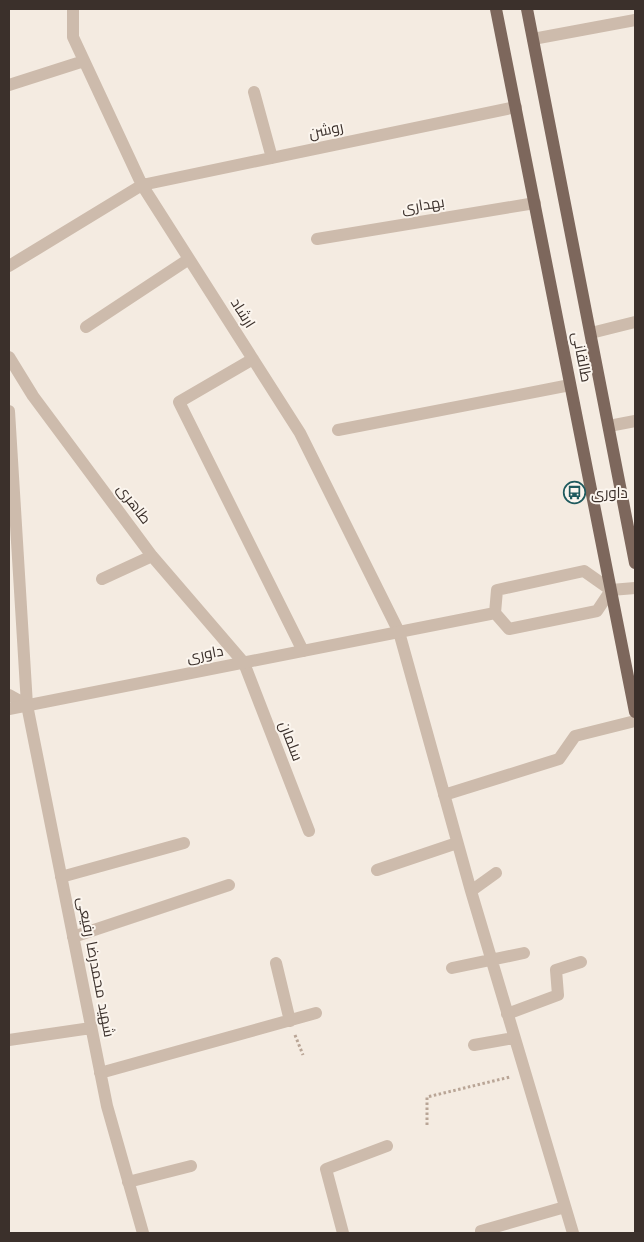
<svg xmlns="http://www.w3.org/2000/svg" width="644" height="1242" viewBox="0 0 644 1242" font-family="'Work Sans',Cairo,sans-serif">
	<rect width="100%" height="100%" fill="#f4ebe1"/>
	<g fill="none" stroke-linecap="round" stroke-linejoin="round">
		<path stroke="#b9a596" stroke-width="3" stroke-dasharray="2.5 2.5" stroke-linecap="butt" d="M295 1035 303 1055
			M427 1125V1097L510 1077"/>
		<path stroke="#cdbbac" stroke-width="12" d="M73 9V37L142 185 300 433 399 632 471 891 573 1233
			M533 39 635 20
			M9 85 84 61
			M254 92 272 158
			M317 239 535 203
			M9 266 142 185 516 107
			M86 327 189 259
			M591 333 635 322
			M9 357 33 396 152 556 244 663 309 831
			M253 359 179 402 303 651
			M9 411 27 705 107 1106 143 1233
			M609 426 635 421
			M338 430 570 385
			M102 579 152 556
			M9 695 27 705
			M444 795 559 759 575 736 635 721
			M377 870 457 843
			M61 877 184 843
			M471 891 496 873
			M73 937 229 885
			M276 963 290 1021
			M452 968 524 953
			M507 1014 558 995 556 970 581 962
			M9 1040 91 1028
			M474 1045 514 1038
			M100 1073 316 1013
			M128 1182 191 1166
			M343 1233 326 1169 387 1146
			M481 1233V1231L565 1207"/>
		<path stroke="#cdbbac" stroke-width="12" d="M611 590 597 611 509 629 495 613 497 590 584 571 611 590 635 588
			M9 709 495 613"/>
		<path stroke="#7d675c" stroke-width="12" d="M496 9 635 712
			M527 9 635 563"/>
	</g>
	<defs>
		<symbol id="bus-ring" viewBox="-11 -11 22 22"><circle r="9.5" fill="#fbf5ee" stroke="#1f5a5e" stroke-width="1.5"/><path d="M-5-6H5V4H4V6H2V4H-2V6H-4V4H-5ZM-3.5-4V0h7V-4ZM-3.5 1.2v1.5H-2V1.2ZM2 1.2v1.5H3.5V1.2Z" fill="#1f5a5e"/></symbol>
	</defs>
	<g fill-rule="evenodd">
		<use href="#bus-ring" x="562" y="480" width="25" height="25"/>
	</g>
	<g text-anchor="middle" stroke-width="4" stroke-linejoin="round" paint-order="stroke">
		<g font-size="15" fill="#3b302b" stroke="#fbf5ee">
			<text transform="translate(326 130) rotate(-12)" y="5">روشن</text>
			<text transform="translate(423 205) rotate(-9)" y="5">بهداری</text>
			<text transform="translate(243 313) rotate(58)" y="5">ارشاد</text>
			<text transform="translate(582 357) rotate(79)" y="5">طالقانی</text>
			<text transform="translate(134 504) rotate(53)" y="5">طاهری</text>
			<text transform="translate(205 654) rotate(-11)" y="5">داوری</text>
			<text transform="translate(291 741) rotate(69)" y="5">سلمان</text>
			<text transform="translate(96 967) rotate(79)" y="5">شهید محمدرضا رفیعی</text>
		</g>
		<g font-size="15" fill="#3b302b" stroke="#fbf5ee" text-anchor="start">
			<text x="591" y="498">داوری</text>
		</g>
	</g>
	<rect width="644" height="1242" fill="none" stroke="#3b302b" stroke-width="20"/>
</svg>
